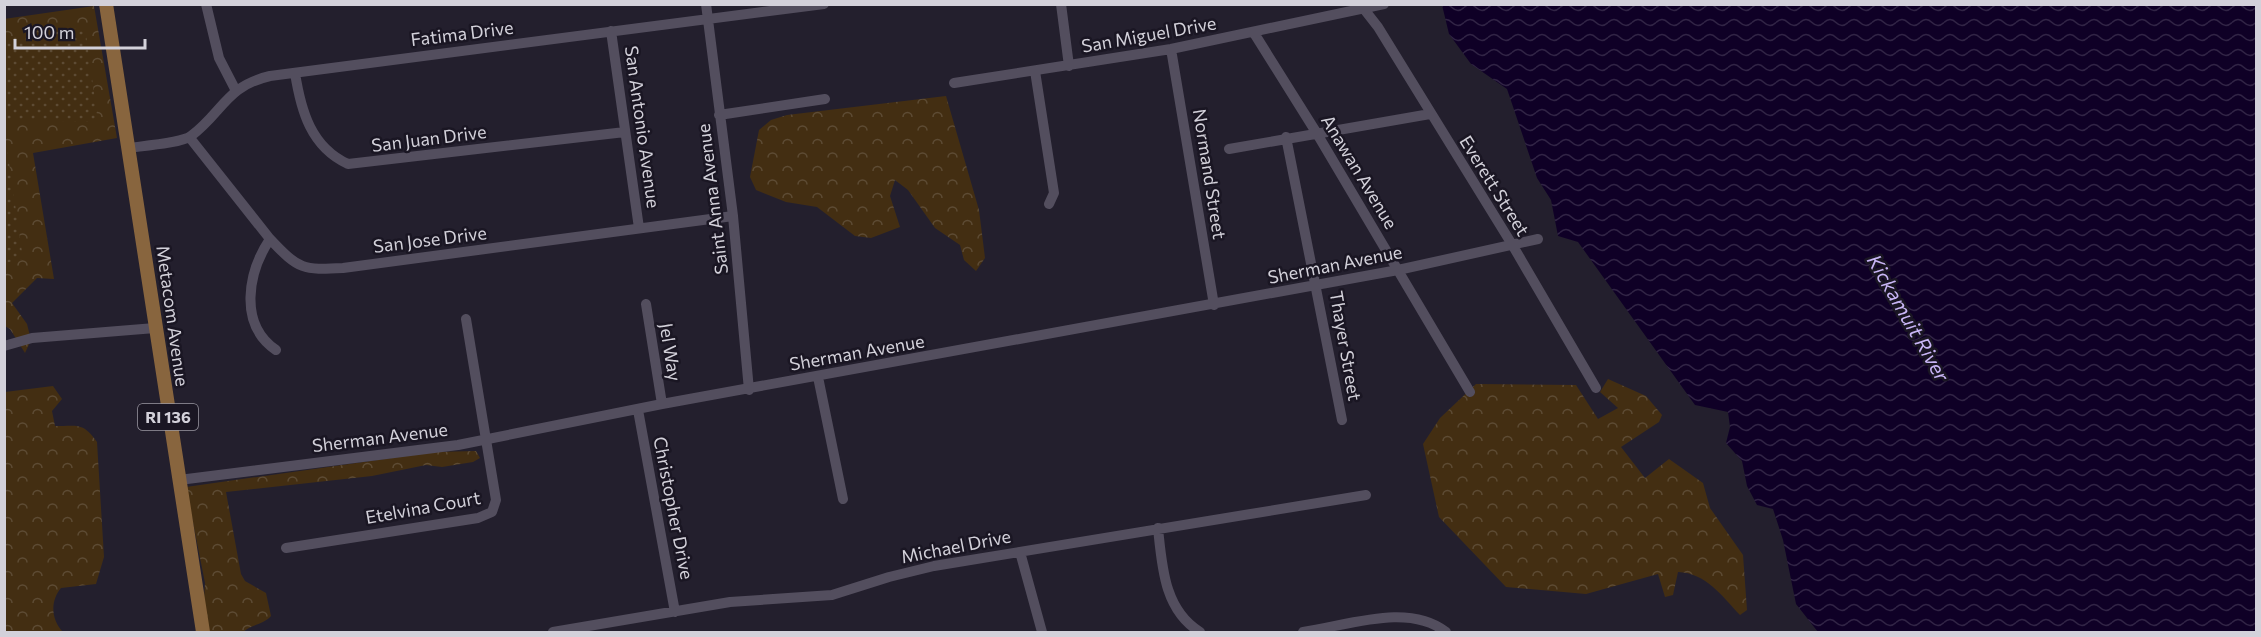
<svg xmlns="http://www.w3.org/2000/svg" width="2261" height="637" viewBox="0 0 2261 637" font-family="Commissioner,sans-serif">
	<defs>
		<pattern id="forest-crowns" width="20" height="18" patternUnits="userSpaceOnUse" patternTransform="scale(1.5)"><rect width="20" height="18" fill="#432e12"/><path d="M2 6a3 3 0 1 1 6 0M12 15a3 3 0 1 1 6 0" fill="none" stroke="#5d4b34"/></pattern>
		<pattern id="park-dots" width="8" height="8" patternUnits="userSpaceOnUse" patternTransform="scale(1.5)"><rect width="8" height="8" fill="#432e12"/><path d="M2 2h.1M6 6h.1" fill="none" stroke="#5d4b34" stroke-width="1.8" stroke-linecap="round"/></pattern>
		<pattern id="water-waves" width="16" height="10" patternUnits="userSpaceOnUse" patternTransform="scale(1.5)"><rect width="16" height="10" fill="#0f0026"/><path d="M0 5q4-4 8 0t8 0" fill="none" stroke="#312445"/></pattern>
	</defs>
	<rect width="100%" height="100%" fill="#231f2d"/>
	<path fill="url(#forest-crowns)" d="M94 6 117 138 33 153 54 279 37 278 12 303 27 324 31 340 25 353 10 329 5 326 4 19Z
		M946 96 979 210 985 258 976 271 964 260 960 245 935 228 908 190 895 180 890 196 900 227 871 238 855 236 817 207 786 202 756 190 750 177 759 130 771 120 787 115Z
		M1608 379 1646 396 1662 415 1659 422 1621 447 1645 478 1669 459 1703 483 1710 508 1743 555 1747 610 1740 615C1722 596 1706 573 1678 572L1673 595 1665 597 1658 574 1586 594 1506 587 1439 517 1423 444 1440 418 1476 384 1576 385 1598 419 1618 408 1600 392Z
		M53 386 62 399 52 411 55 426C78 426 83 422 97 442L104 557 96 584 61 588C50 601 51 620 63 632H5V392Z
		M476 451 480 458 473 462 442 467 426 465 372 476 226 492 241 574 245 581 266 593 271 616C263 625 252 624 243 632H206L203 615 205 583 186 487 434 452Z"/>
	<path fill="url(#park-dots)" d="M85 27 98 122 5 120V38Z
		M5 135 23 259 5 263H4Z"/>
	<path fill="url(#water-waves)" d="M1442 5H2256V632H1818L1796 604 1783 540 1773 509 1757 505 1747 486 1742 461 1726 443 1730 427 1728 412 1695 405 1578 242 1558 236 1551 200 1537 178 1507 89 1471 64 1449 34Z"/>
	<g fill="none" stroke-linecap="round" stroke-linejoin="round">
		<path stroke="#534e5e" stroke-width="10" d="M206 4 219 58 235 89
			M706 4 733 216 749 390
			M1061 4 1069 66
			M1360 4 1378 27 1513 246 1596 388
			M611 31 639 228
			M1254 33 1316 132 1470 392
			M1171 49 1214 305
			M1035 71 1054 193 1049 204
			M295 73C301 111 311 147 348 164L625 132
			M954 83 1171 49 1384 4
			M719 115 825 99
			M1286 137 1342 420
			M190 138 270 239C299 270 303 270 343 268L733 216
			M128 148C142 146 182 143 191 136 223 112 226 86 270 76L824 4
			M1229 149 1430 114
			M270 239C248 272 238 324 276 350
			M646 304 662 404
			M4 346 32 338 155 328
			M818 377 843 499
			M638 410 675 612
			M179 480 458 445 662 404 1398 270 1538 239
			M1158 528C1162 566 1164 610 1200 632
			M286 548 478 518 492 512 496 500 466 319
			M1020 552 1042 632
			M553 632 730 602 832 595 889 577 934 566 1366 495
			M1303 632C1347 626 1408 602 1446 632"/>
		<path stroke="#88653e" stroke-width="14" d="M106 4 203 632"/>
	</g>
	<g text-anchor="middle" stroke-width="5" stroke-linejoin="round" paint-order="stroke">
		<rect fill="#1a1623" stroke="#9c99a3" stroke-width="1.5" x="138" y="404" width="60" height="26" rx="4.5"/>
		<g font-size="16" font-weight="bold" fill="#d3d1da">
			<text x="168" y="423">RI 136</text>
		</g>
		<g font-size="18" fill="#d3d1da" stroke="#1a1623">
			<text transform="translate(462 34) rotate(-7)" y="6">Fatima Drive</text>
			<text transform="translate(1149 35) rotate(-10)" y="6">San Miguel Drive</text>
			<text transform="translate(642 127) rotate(82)" y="6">San Antonio Avenue</text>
			<text transform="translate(429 139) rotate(-7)" y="6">San Juan Drive</text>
			<text transform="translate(1359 172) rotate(59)" y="6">Anawan Avenue</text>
			<text transform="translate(1209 174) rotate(81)" y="6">Normand Street</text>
			<text transform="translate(1494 186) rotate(58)" y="6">Everett Street</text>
			<text transform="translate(713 199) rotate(-97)" y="6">Saint Anna Avenue</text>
			<text transform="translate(430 240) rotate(-7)" y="6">San Jose Drive</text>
			<text transform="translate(1335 265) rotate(-11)" y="6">Sherman Avenue</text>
			<text transform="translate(172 316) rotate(82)" y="6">Metacom Avenue</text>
			<text transform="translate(1345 346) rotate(80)" y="6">Thayer Street</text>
			<text transform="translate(670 352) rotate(81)" y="6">Jel Way</text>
			<text transform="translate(857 353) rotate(-10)" y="6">Sherman Avenue</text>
			<text transform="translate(380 438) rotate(-7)" y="6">Sherman Avenue</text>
			<text transform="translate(423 508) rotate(-10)" y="6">Etelvina Court</text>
			<text transform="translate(673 508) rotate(79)" y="6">Christopher Drive</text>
			<text transform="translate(956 547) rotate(-11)" y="6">Michael Drive</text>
		</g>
		<g font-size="20" font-style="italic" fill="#c8b5f5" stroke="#1a1623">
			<text transform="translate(1908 318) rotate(60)" y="7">Kickamuit River</text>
		</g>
	</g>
	<rect width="2261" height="637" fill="none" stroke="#d3d1da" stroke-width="12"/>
	<path d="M15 39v9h130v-9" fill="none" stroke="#d3d1da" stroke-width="3"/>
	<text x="24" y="39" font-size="18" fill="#d3d1da" stroke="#1a1623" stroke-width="4.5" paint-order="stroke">100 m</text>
</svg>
